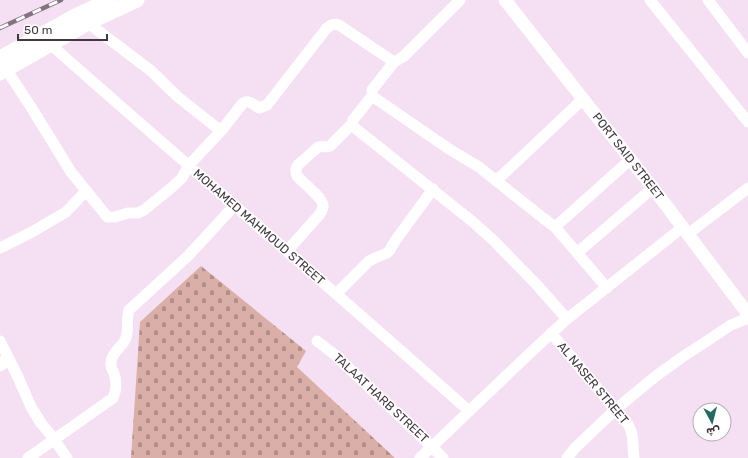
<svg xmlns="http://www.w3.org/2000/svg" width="748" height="458" viewBox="0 0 748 458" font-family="Rubik,Vazirmatn,sans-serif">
	<defs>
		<pattern id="cemetery-stones" width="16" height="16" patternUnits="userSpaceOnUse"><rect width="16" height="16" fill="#daafa7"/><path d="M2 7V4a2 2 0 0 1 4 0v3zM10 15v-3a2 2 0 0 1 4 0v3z" fill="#b28f89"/></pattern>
	</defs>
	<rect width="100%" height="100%" fill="#f5dff2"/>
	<path fill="url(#cemetery-stones)" d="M201 266 306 351 297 367 395 458H131L140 322Z"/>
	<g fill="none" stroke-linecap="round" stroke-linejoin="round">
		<path stroke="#fff" stroke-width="11" d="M650 0 748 122
			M708 0 748 53
			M50 44C189 167 330 287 469 411
			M6 69 31 107 71 172 105 214 107 217H115L128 213H138L144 210 170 189 182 178 188 166 221 131 178 97 150 70 88 23
			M372 96V90L394 62
			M352 124 355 128 473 222 493 240 537 285 567 319
			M221 131 243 103C249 99 254 105 259 108L267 105 326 29C330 25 334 23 339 25L391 60 394 62 403 57 460 0
			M496 181 583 99
			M555 227 631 159
			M688 234 748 188
			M0 248 32 232 66 212 86 191
			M287 251 320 214C321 211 324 208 323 205 322 197 302 182 297 176 295 171 296 167 299 164L317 148C322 145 326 148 330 146L352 124 353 120 372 96 449 149 479 167 543 218 555 227 607 288
			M577 253 653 188
			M336 294 369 261 375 258 387 253 390 250 395 241 433 189
			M551 333 628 424C635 437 632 445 634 458
			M0 341 18 377 31 407 41 423 54 439 67 458
			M317 341 334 354 432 447 443 458
			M0 366 3 364 7 355
			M28 458 113 398C117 389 117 382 114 374 113 371 111 368 111 365 110 353 122 348 126 338 129 329 126 319 129 310L188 256 234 206
			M420 458C469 412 517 364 567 319L683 227
			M567 458 575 448 616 409 656 376 681 358 731 325 748 318"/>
		<path stroke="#fff" stroke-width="13" id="s1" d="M505 0 653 188 748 314"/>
		<path stroke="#fff" stroke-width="15" d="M0 58 77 15 110 0
			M0 73 88 23 137 0"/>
		<defs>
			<path id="rail" d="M0 28 61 0"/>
		</defs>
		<use href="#rail" stroke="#81737f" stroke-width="4.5"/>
		<use href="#rail" stroke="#fff" stroke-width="3" stroke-dasharray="9" stroke-linecap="butt"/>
	</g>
	<g text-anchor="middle" stroke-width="3.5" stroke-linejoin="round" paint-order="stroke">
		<g font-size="12" fill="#413840" stroke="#fff">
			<text dy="4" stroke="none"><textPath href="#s1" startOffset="199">PORT SAID STREET</textPath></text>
			<text transform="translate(259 227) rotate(41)" y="4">MOHAMED MAHMOUD STREET</text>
			<text transform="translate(593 383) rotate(50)" y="4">AL NASER STREET</text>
			<text transform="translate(381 398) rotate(43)" y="4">TALAAT HARB STREET</text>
		</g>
	</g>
	<g transform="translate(712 422) rotate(173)"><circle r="19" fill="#ffffff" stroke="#b3afb3"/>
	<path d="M0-3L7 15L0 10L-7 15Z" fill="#246a5f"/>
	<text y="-6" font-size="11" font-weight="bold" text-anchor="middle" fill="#413840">ش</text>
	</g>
	<path d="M18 34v6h89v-6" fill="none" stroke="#413840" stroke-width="2"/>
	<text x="24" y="34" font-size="12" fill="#413840" stroke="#ffffff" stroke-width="3" paint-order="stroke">50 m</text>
</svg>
